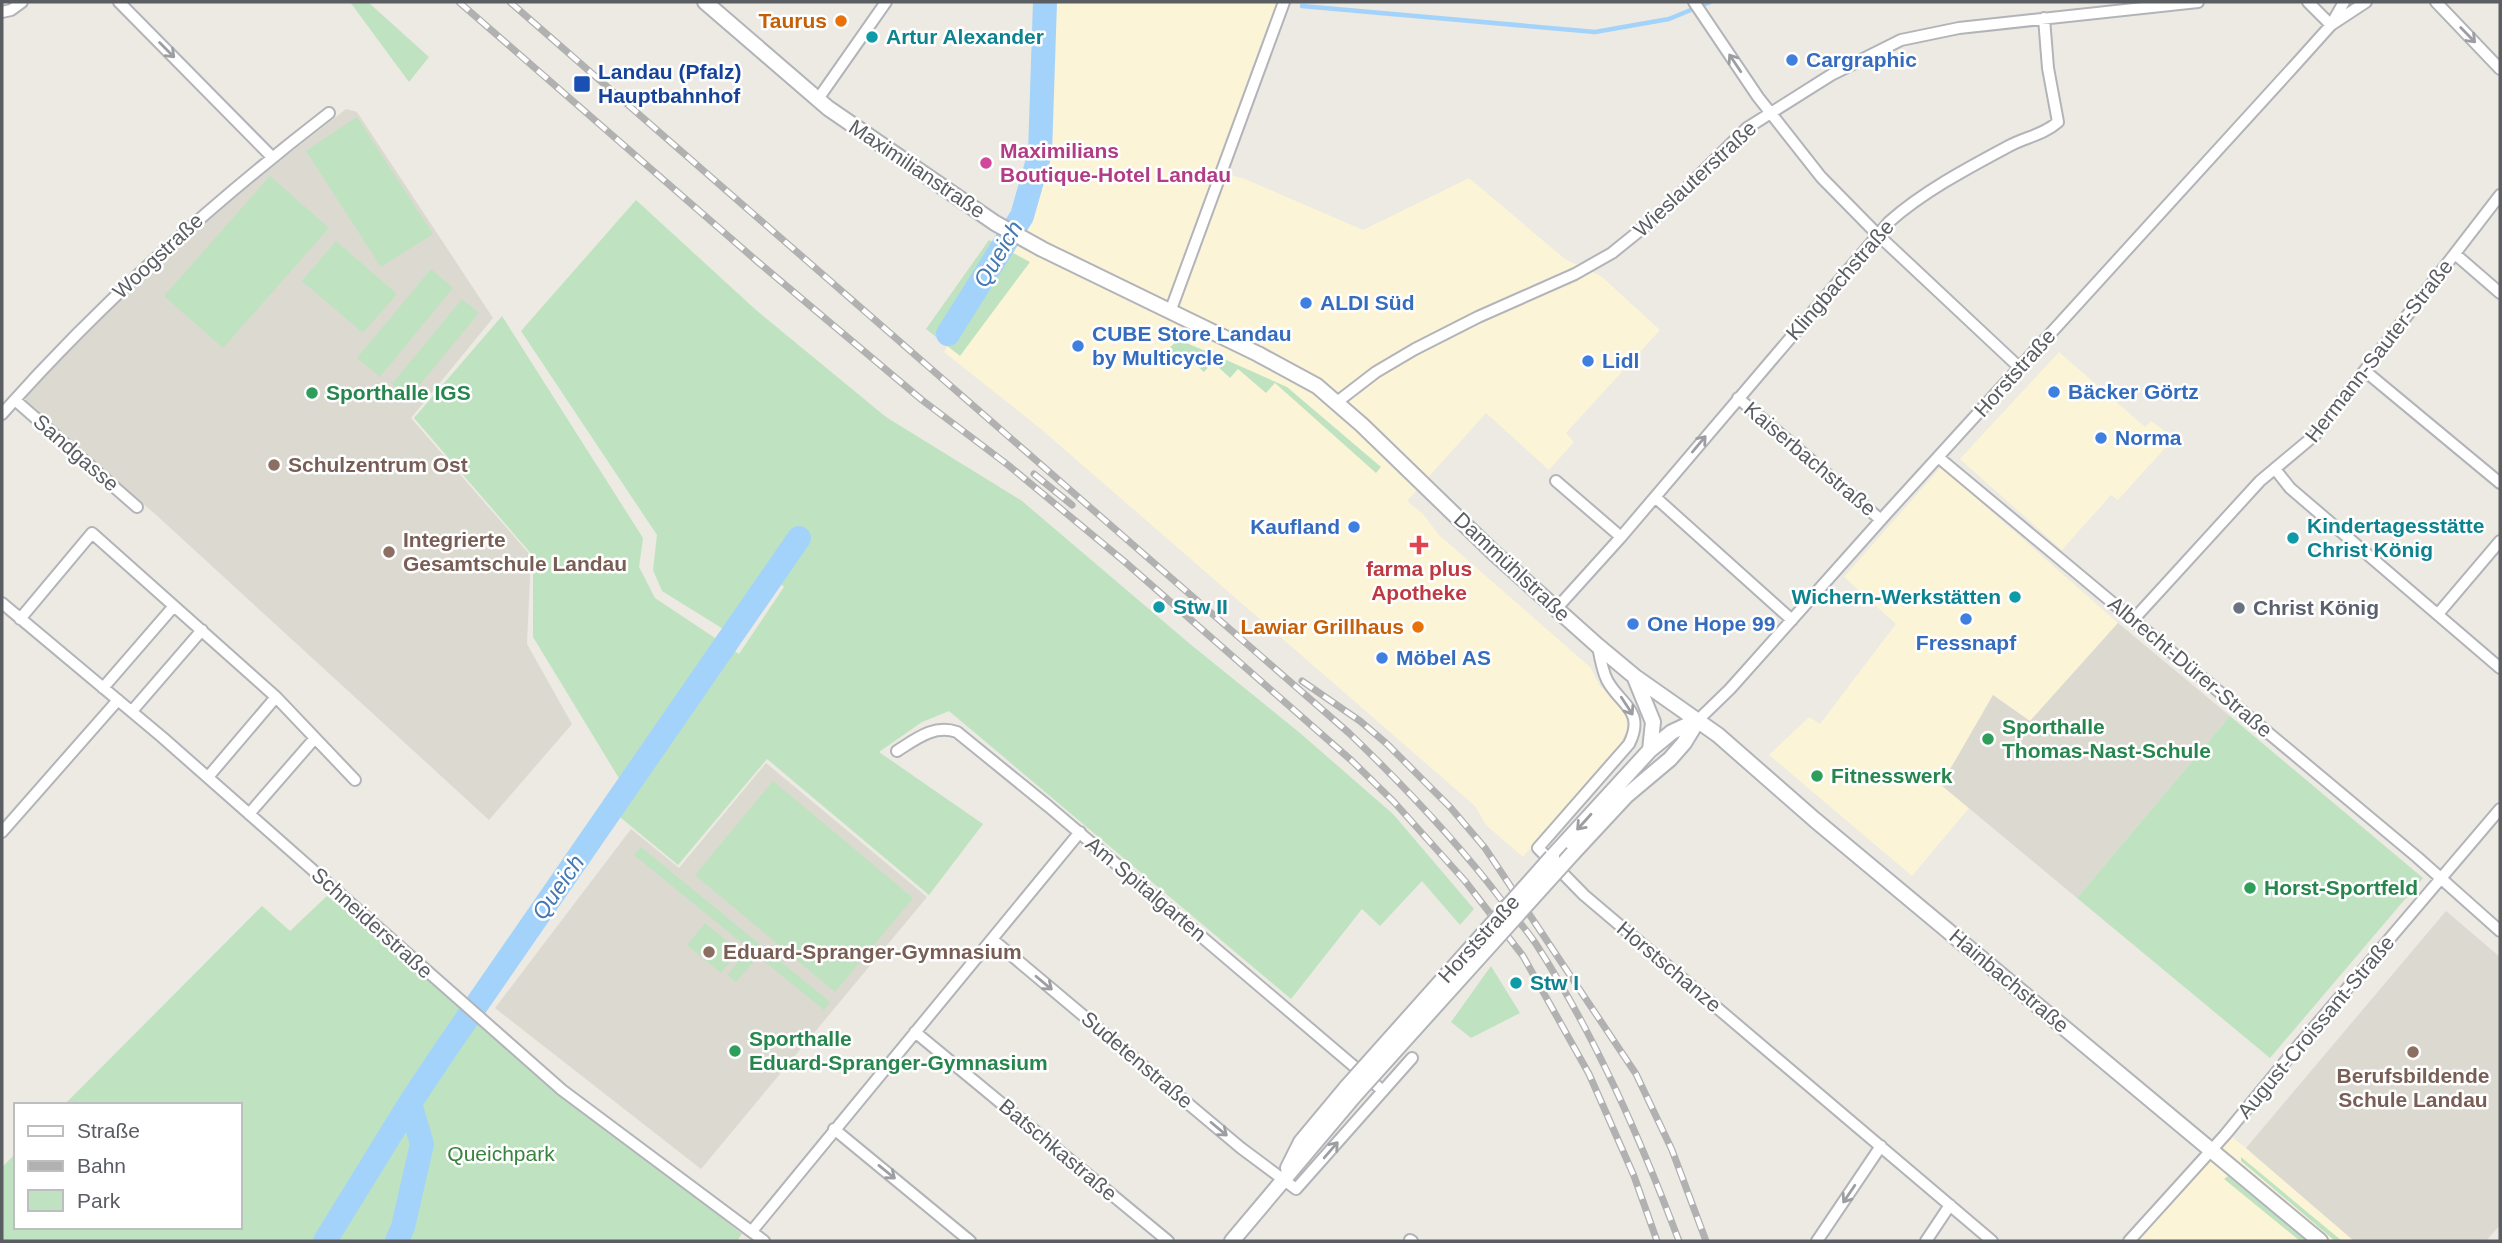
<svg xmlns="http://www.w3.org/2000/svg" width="2502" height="1243" viewBox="0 0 2502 1243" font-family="Helvetica,sans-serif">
	<rect width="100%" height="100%" fill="#eceae2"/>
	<path fill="#fcf4d7" d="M1048 2H1281L1220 172 1245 179 1363 230 1469 178 1565 259 1601 276 1660 330 1566 433 1574 442 1549 470 1486 413 1407 501 1423 514 1439 535 1590 667 1600 686 1621 705 1626 714 1627 728 1619 748 1523 857 1486 825 1475 806 1041 429 944 352 1023 216 1042 153Z
		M2059 352 2145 427 2151 421 2174 438 2118 500 2111 495 2062 550 1960 459Z
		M1941 467 2118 623 2030 722 1993 695 1942 785 1969 808 1912 876 1769 755 1809 717 1820 724 1896 624 1844 577Z
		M2228 1134 2246 1148 2354 1241H2137Z"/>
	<path fill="#dcd9d0" d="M346 109 357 112 493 318 411 418 531 556 527 644 572 724 489 820 154 513 26 408 25 395 124 290 192 230Z
		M2118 623 2230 716 2077 898 1941 785 1993 695 2030 721Z
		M766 763 927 897 701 1169 495 1008 631 829 679 868Z
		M2446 911 2500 957V1225L2486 1241H2354L2246 1148Z"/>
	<path fill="#bfe3c0" d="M350 2H368L429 57 409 82Z
		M357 117 433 234 381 267 306 151Z
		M270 176 329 228 223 348 164 296Z
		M636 200 756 310 886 417 1022 501 1190 644 1300 733 1393 814 1474 909 1460 925 1422 881 1380 926 1362 909 1291 999 949 711 922 722 879 752 983 824 929 895 767 759 678 865 615 813 628 793 533 637V556L414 418 502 316 643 538 639 567 655 598 739 654 784 587 769 573 728 632 662 591 653 570 657 535 521 331Z
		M989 240 1030 262 960 356 926 329Z
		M336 241 397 294 363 333 302 281Z
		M431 269 453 288 380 377 357 358Z
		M462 299 479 313 409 398 392 384Z
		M1176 342H1184L1215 355 1287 387 1381 467 1376 473 1275 383 1266 393 1238 369 1230 378 1213 362 1204 372 1184 354 1174 366 1161 355Z
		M2230 716 2423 878 2270 1058 2077 898Z
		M773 781 913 898 835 992 695 875Z
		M641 847 830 1002 824 1010 634 855Z
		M327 896 477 1014 562 1090 742 1234 737 1241H2V1167L16 1153V1227H240V1105H64L262 906 290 931Z
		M705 923 739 951 721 973 687 945Z
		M745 954 754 961 736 982 727 975Z
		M1491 966 1520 1013 1471 1038 1451 1022Z
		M2241 1157 2342 1241H2335L2241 1161Z
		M2228 1176 2307 1240 2306 1241H2300L2224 1179Z"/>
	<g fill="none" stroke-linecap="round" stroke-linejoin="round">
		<path stroke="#a3d3fb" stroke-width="4.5" d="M1302 6 1595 32 1669 19 1710 2"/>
		<path stroke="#a3d3fb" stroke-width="24" d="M948 334 1022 216 1040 153 1045 2
			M325 1241 410 1103 446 1049 799 538
			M397 1241 403 1227 422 1144 410 1103"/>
		<defs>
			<path id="minor" d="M119 2 272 157
				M1694 2 1758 97 1821 177 1877 234 2020 368
				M2308 2 2331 25
				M2436 2 2500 69
				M2 12 11 10 22 2
				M2331 25 2366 2
				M818 99 886 2
				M2455 254 2500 293
				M1170 312 1284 2
				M2365 371 2500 483
				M1738 398 1881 520
				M15 400 137 507
				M1337 402 1376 372 1415 349 1478 317 1575 274 1612 253 1659 215 1747 128 1831 75 1901 40 1959 28 2198 2
				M2 414C102 301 210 205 329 113
				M1938 457 2417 857 2500 931
				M2275 469 2290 488 2500 668
				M1556 481 1621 537
				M1655 497 1792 620
				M2 603 162 737 562 1090 764 1241
				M1556 609 1621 537 1889 222C1924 191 1968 168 2009 146 2026 137 2043 135 2058 122L2048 68 2044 18
				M2438 614 2500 541
				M20 619 92 533 276 697 355 780
				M2133 620 2260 481 2315 435 2500 195
				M1598 646C1600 657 1602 670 1607 680 1620 705 1646 710 1629 744L1538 848 1584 895 1992 1241
				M103 688 174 606
				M132 711 202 630
				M1698 720 1730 689 1887 513 2296 64 2331 25 2344 2
				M897 751C916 739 934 724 957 732L1048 806 1383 1091
				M208 777 276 697
				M249 814 315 738
				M2 832 118 700
				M992 939 1241 1148 1296 1189 1412 1058
				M915 1032 1168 1241
				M834 1129 970 1241
				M752 1231 1080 832
				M1410 1240 1412 1241
				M1817 1241 1881 1146
				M1926 1241 1950 1205
				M2129 1241 2225 1135 2294 1051 2500 809"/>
			<path id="tertiary" d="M705 2 828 108 995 223 1042 249 1258 354 1317 386 1362 425 1494 553 1598 646 1634 676 1718 735 1815 820 2320 1241
				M1635 678 1653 722 1650 750
				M1573 853 1626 796 1670 759 1684 743 1698 720
				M1552 857 1650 750 1672 732 1698 720
				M1288 1168 1301 1142 1346 1088
				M1232 1241 1355 1095"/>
		</defs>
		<use href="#minor" stroke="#b2b4b9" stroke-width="14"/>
		<use href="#tertiary" stroke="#b2b4b9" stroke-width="18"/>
		<use href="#minor" stroke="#fff" stroke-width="10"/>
		<use href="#tertiary" stroke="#fff" stroke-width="14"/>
		<defs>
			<path id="rail" d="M459 2 758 262 922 400 1008 465 1125 562 1351 760 1394 802 1465 881 1523 956 1589 1074 1634 1176 1657 1241
				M510 2 1349 733C1404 786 1457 841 1503 902 1514 916 1526 929 1536 944 1596 1037 1640 1138 1679 1241
				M1034 474 1072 505
				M1302 681 1360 721 1387 744 1450 807 1485 848 1636 1074 1672 1150 1706 1241"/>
		</defs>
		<use href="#rail" stroke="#b1b1b2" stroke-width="7"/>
		<use href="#rail" stroke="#fff" stroke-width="4.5" stroke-dasharray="13" stroke-linecap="butt"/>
		<defs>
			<path id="tertiary-bridge" d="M1346 1088 1552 857
				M1355 1095 1573 853"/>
		</defs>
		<use href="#tertiary-bridge" stroke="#b2b4b9" stroke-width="18" stroke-linecap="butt"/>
		<use href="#tertiary-bridge" stroke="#fff" stroke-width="14"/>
	</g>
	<defs><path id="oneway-shaft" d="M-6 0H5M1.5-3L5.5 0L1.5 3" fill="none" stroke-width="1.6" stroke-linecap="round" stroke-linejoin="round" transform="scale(1.75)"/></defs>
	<g stroke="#9c9ea1">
		<use href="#oneway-shaft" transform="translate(2468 35) rotate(46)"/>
		<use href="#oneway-shaft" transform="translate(167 50) rotate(45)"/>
		<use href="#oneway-shaft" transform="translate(1735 63) rotate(-124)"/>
		<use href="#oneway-shaft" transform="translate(1699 444) rotate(-50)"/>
		<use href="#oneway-shaft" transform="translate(1627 706) rotate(57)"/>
		<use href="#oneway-shaft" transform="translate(1584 822) rotate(132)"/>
		<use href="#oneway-shaft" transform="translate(1044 983) rotate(40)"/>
		<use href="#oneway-shaft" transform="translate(1219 1129) rotate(40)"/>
		<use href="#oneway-shaft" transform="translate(1331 1150) rotate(-49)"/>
		<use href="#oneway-shaft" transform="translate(887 1172) rotate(39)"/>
		<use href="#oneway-shaft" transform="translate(1849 1194) rotate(124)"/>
	</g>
	<g fill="#e8710a" stroke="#fff" stroke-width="2.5">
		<circle cx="841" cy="21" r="7"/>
		<circle cx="1418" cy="627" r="7"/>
	</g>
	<g fill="#0f9aa8" stroke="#fff" stroke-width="2.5">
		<circle cx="872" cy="37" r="7"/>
		<circle cx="2293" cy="538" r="7"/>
		<circle cx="2015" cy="597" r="7"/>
		<circle cx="1159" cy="607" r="7"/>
		<circle cx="1516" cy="983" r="7"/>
	</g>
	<g fill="#3f7fe0" stroke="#fff" stroke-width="2.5">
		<circle cx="1792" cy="60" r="7"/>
		<circle cx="1306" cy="303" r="7"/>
		<circle cx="1078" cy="346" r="7"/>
		<circle cx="1588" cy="361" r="7"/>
		<circle cx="2054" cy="392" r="7"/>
		<circle cx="2101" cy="438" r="7"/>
		<circle cx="1354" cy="527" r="7"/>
		<circle cx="1966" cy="619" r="7"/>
		<circle cx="1633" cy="624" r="7"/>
		<circle cx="1382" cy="658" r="7"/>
	</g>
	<rect fill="#1a4fb4" stroke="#fff" stroke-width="2.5" x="573" y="75" width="18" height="18" rx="3.5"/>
	<circle fill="#d1479c" stroke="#fff" stroke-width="2.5" cx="986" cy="163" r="7"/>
	<g fill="#2e9e5b" stroke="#fff" stroke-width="2.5">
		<circle cx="312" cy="393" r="7"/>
		<circle cx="1988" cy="739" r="7"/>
		<circle cx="1817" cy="776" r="7"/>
		<circle cx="2250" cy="888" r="7"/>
		<circle cx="735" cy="1051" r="7"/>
	</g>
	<g fill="#8d6e63" stroke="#fff" stroke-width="2.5">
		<circle cx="274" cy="465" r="7"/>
		<circle cx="389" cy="552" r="7"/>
		<circle cx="709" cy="952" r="7"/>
		<circle cx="2413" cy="1052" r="7"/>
	</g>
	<path fill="#e0444e" stroke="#fff" stroke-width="2.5" d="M1415.5 534.5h7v7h7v7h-7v7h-7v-7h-7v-7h7z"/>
	<circle fill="#6b7280" stroke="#fff" stroke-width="2.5" cx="2239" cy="608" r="7"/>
	<g text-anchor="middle" stroke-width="5" stroke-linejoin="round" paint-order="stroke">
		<g font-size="21" font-weight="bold" fill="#c56008" stroke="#fff" text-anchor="end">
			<text x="827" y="28">Taurus</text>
			<text x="1404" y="634">Lawiar Grillhaus</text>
		</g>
		<g font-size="21" font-weight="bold" fill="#0d838f" stroke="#fff" text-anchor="start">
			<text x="886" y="44">Artur Alexander</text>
			<text x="2307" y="533">Kindertagesstätte<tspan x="2307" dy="24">Christ König</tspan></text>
			<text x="2001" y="604" text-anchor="end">Wichern-Werkstätten</text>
			<text x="1173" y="614">Stw II</text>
			<text x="1530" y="990">Stw I</text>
		</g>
		<g font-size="21" font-weight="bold" fill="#366cbe" stroke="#fff" text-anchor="start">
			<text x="1806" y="67">Cargraphic</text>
			<text x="1320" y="310">ALDI Süd</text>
			<text x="1092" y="341">CUBE Store Landau<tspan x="1092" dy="24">by Multicycle</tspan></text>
			<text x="1602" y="368">Lidl</text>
			<text x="2068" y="399">Bäcker Görtz</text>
			<text x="2115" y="445">Norma</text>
			<text x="1340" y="534" text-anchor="end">Kaufland</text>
			<text x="1647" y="631">One Hope 99</text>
			<text x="1966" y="650" text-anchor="middle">Fressnapf</text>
			<text x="1396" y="665">Möbel AS</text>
		</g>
		<g font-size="21" font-weight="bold" fill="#164399" stroke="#fff" text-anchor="start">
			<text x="598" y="79">Landau (Pfalz)<tspan x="598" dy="24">Hauptbahnhof</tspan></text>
		</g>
		<g font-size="21" font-weight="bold" fill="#b23c85" stroke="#fff" text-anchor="start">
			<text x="1000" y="158">Maximilians<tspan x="1000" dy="24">Boutique-Hotel Landau</tspan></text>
		</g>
		<g font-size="21" fill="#5a5d62" stroke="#fff">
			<text transform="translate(917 169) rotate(34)" y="7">Maximilianstraße</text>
			<text transform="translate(1695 179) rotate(-43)" y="7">Wieslauterstraße</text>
			<text transform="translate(158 256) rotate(-43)" y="7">Woogstraße</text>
			<text transform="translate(1840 280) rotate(-49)" y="7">Klingbachstraße</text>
			<text transform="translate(2379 351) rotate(-52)" y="7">Hermann-Sauter-Straße</text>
			<text transform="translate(2015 373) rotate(-48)" y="7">Horststraße</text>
			<text transform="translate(76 453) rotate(41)" y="7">Sandgasse</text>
			<text transform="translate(1810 459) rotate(40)" y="7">Kaiserbachstraße</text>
			<text transform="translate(1512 567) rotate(43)" y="7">Dammühlstraße</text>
			<text transform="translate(2190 667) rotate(40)" y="7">Albrecht-Dürer-Straße</text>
			<text transform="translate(1146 889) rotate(40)" y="7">Am Spitalgarten</text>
			<text transform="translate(372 923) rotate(42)" y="7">Schneiderstraße</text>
			<text transform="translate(1479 939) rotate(-48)" y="7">Horststraße</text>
			<text transform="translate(1669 967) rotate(40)" y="7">Horstschanze</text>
			<text transform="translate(2009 981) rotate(40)" y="7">Hainbachstraße</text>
			<text transform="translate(2316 1027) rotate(-50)" y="7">August-Croissant-Straße</text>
			<text transform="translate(1137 1060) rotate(40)" y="7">Sudetenstraße</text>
			<text transform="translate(1058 1150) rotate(40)" y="7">Batschkastraße</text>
		</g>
		<g font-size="21" font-weight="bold" fill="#27864d" stroke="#fff" text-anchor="start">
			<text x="326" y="400">Sporthalle IGS</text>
			<text x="2002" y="734">Sporthalle<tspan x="2002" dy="24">Thomas-Nast-Schule</tspan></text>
			<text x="1831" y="783">Fitnesswerk</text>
			<text x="2264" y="895">Horst-Sportfeld</text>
			<text x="749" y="1046">Sporthalle<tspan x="749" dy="24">Eduard-Spranger-Gymnasium</tspan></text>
		</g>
		<g font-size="21" font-weight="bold" fill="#785e54" stroke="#fff" text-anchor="start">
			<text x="288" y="472">Schulzentrum Ost</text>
			<text x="403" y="547">Integrierte<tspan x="403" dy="24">Gesamtschule Landau</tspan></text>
			<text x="723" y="959">Eduard-Spranger-Gymnasium</text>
			<text x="2413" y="1083" text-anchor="middle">Berufsbildende<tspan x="2413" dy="24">Schule Landau</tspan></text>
		</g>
		<g font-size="21" font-weight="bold" fill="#be3a42" stroke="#fff">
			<text x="1419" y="576">farma plus<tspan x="1419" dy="24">Apotheke</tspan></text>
		</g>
		<g font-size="21" font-weight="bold" fill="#5b616d" stroke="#fff" text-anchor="start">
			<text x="2253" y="615">Christ König</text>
		</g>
		<g font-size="21" fill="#38833d" stroke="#fff">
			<text x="501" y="1161">Queichpark</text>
		</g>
		<g font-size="23" font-style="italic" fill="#4479b4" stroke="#fff">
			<text transform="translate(998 254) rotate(-59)" y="8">Queich</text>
			<text transform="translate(558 887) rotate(-55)" y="8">Queich</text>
		</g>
	</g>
	<rect width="2502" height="1243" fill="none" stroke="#5a5d62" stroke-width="7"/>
	<rect x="14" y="1103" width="228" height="126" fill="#ffffff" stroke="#bdbec0" stroke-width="2"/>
	<rect x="28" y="1126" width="35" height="10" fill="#ffffff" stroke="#bdbec0" stroke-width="2"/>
	<text x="77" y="1138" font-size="21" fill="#5a5d62">Straße</text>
	<rect x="28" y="1161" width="35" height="10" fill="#b1b1b2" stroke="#bdbec0" stroke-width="2"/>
	<text x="77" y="1173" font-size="21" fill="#5a5d62">Bahn</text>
	<rect x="28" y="1190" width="35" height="21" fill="#bfe3c0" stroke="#bdbec0" stroke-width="2"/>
	<text x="77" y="1208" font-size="21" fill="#5a5d62">Park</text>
</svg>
